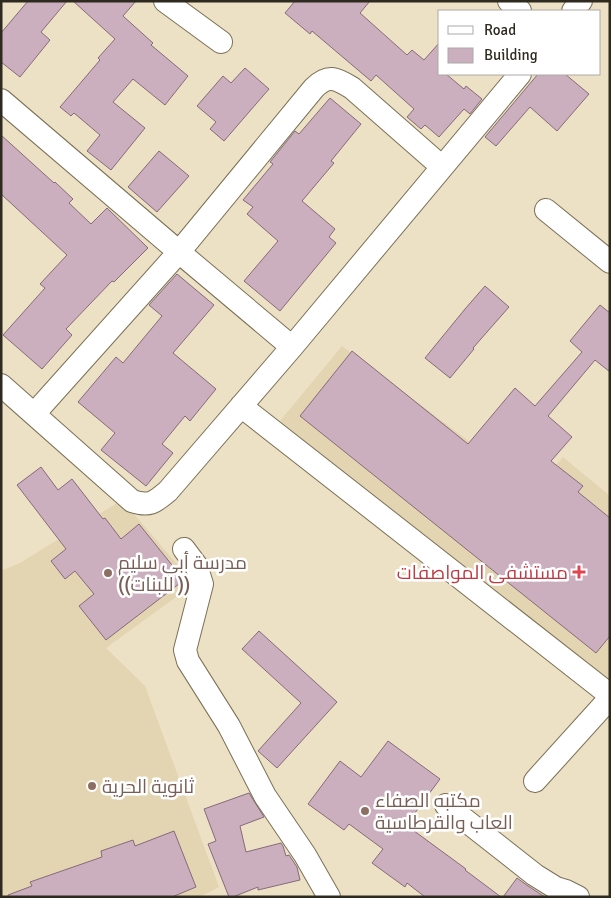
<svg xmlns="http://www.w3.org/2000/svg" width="611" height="898" viewBox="0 0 611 898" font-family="Signika,Cairo,sans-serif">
	<rect width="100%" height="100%" fill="#ede1c5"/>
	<path fill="#e3d4b2" d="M342 346 534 490 563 457 610 496V689L280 421Z
		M122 500 194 584 106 648 145 686 219 887 200 897H1V571L20 563Z"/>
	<path fill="#ccafbe" stroke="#856b79" d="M28 1H67L41 32 50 40 20 77 1 62V33Z
		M73 1H136L123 16 153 43 151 45 188 76 165 105 133 79 113 102 145 128 111 170 87 151 100 135 74 113 71 116 60 107 100 60 98 58 115 39Z
		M295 1H370L360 13 407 55 412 50 424 60 440 42V74H446L464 89 466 86 482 99 470 114 464 109 439 137 425 125 421 129 407 117 414 109 376 75 371 81 312 31 310 34 285 13Z
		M245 68 269 89 224 141 210 129 216 122 197 106 223 76 231 83Z
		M538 74H565L589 94 557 131 530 107 496 146 485 137Z
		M330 98 361 124 331 161 334 163 302 201 335 229 329 237 336 243 280 311 244 281 278 241 247 214 253 207 243 200 273 164 270 162 295 131 299 134Z
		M1 135 54 183 55 182 73 199 69 203 91 224 107 208 148 248 114 282 112 281 66 329 72 335 42 369 3 335 45 288 40 284 67 255 1 194Z
		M159 151 189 176 157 212 128 187Z
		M177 274 214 305 173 353 216 389 190 421 185 416 162 444 173 453 146 486 101 450 115 433 78 402 116 357 123 363 162 316 149 305Z
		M485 286 509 307 473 348 474 349 450 378 425 358 465 309Z
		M600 305 610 313V372L595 360 548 416 572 437 551 461 583 486 578 492 610 518V636L596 653 300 416 352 351 468 444 515 388 535 406 582 352 570 341Z
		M41 467 58 490 72 479 103 519 105 518 121 539 139 524 184 580 106 640 79 606 94 594 75 571 65 579 51 561 66 549 17 485Z
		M259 631 337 702 277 768 258 751 301 703 242 649Z
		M388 741 440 779 406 825 466 869 465 870 501 897H425L407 883 405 887 372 863 383 849 349 824 344 830 308 804 340 761 361 777Z
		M249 793 264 817 240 826 246 852 281 843 283 846 286 856 289 855 297 867 300 880 258 890V887L233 897H229L208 844 216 841 204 809Z
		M174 831 196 887 172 897H8V895L32 886 30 882 102 857 101 851 133 840 135 846Z
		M517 878 528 886 545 897H503Z"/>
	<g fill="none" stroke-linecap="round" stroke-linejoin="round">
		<defs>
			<path id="minor" d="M165 1 221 42
				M509 1 520 11
				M573 11 581 1
				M1 100 179 252 292 347
				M546 210 610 262
				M1 385 132 501C150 507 155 502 168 491L292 347 520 74
				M241 406 610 695
				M34 414 179 252 314 88C328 74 336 78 352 88L441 166
				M184 549 196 565 202 584 185 650 188 661 229 726 265 796 305 855 329 897
				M535 781 610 698
				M446 805 535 875 556 888 566 891 578 897"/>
		</defs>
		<use href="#minor" stroke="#7b7057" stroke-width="24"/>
		<use href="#minor" stroke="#fff" stroke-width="22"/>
	</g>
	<path fill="#e0444e" stroke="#fff" stroke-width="2" d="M576.5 564.5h5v5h5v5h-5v5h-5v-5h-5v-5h5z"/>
	<g fill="#8d6e63" stroke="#fff" stroke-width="2">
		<circle cx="108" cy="573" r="5"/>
		<circle cx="92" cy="786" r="5"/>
		<circle cx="365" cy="811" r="5"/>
	</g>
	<g text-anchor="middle" stroke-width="5" stroke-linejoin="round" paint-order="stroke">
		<g font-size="19" fill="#785e54" stroke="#fff" text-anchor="start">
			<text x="118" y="569">مدرسة أبي سليم<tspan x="118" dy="22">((للبنات ))</tspan></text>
			<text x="102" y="793">ثانوية الحرية</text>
			<text x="375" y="807">مكتبه الصفاء<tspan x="375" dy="22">العاب والقرطاسية</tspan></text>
		</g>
		<g font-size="19" fill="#be3a42" stroke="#fff" text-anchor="end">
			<text x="568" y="579">مستشفى المواصفات</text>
		</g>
	</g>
	<rect width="611" height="898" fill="none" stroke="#2e2a1f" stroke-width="5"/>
	<rect x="438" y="10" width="162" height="65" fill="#ffffff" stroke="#abaaa5"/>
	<rect x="448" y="26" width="25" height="8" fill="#ffffff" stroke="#abaaa5"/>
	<text x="484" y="35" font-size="15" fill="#2e2a1f">Road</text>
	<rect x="448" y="48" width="25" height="15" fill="#ccafbe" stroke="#abaaa5"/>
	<text x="484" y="60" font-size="15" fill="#2e2a1f">Building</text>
</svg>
